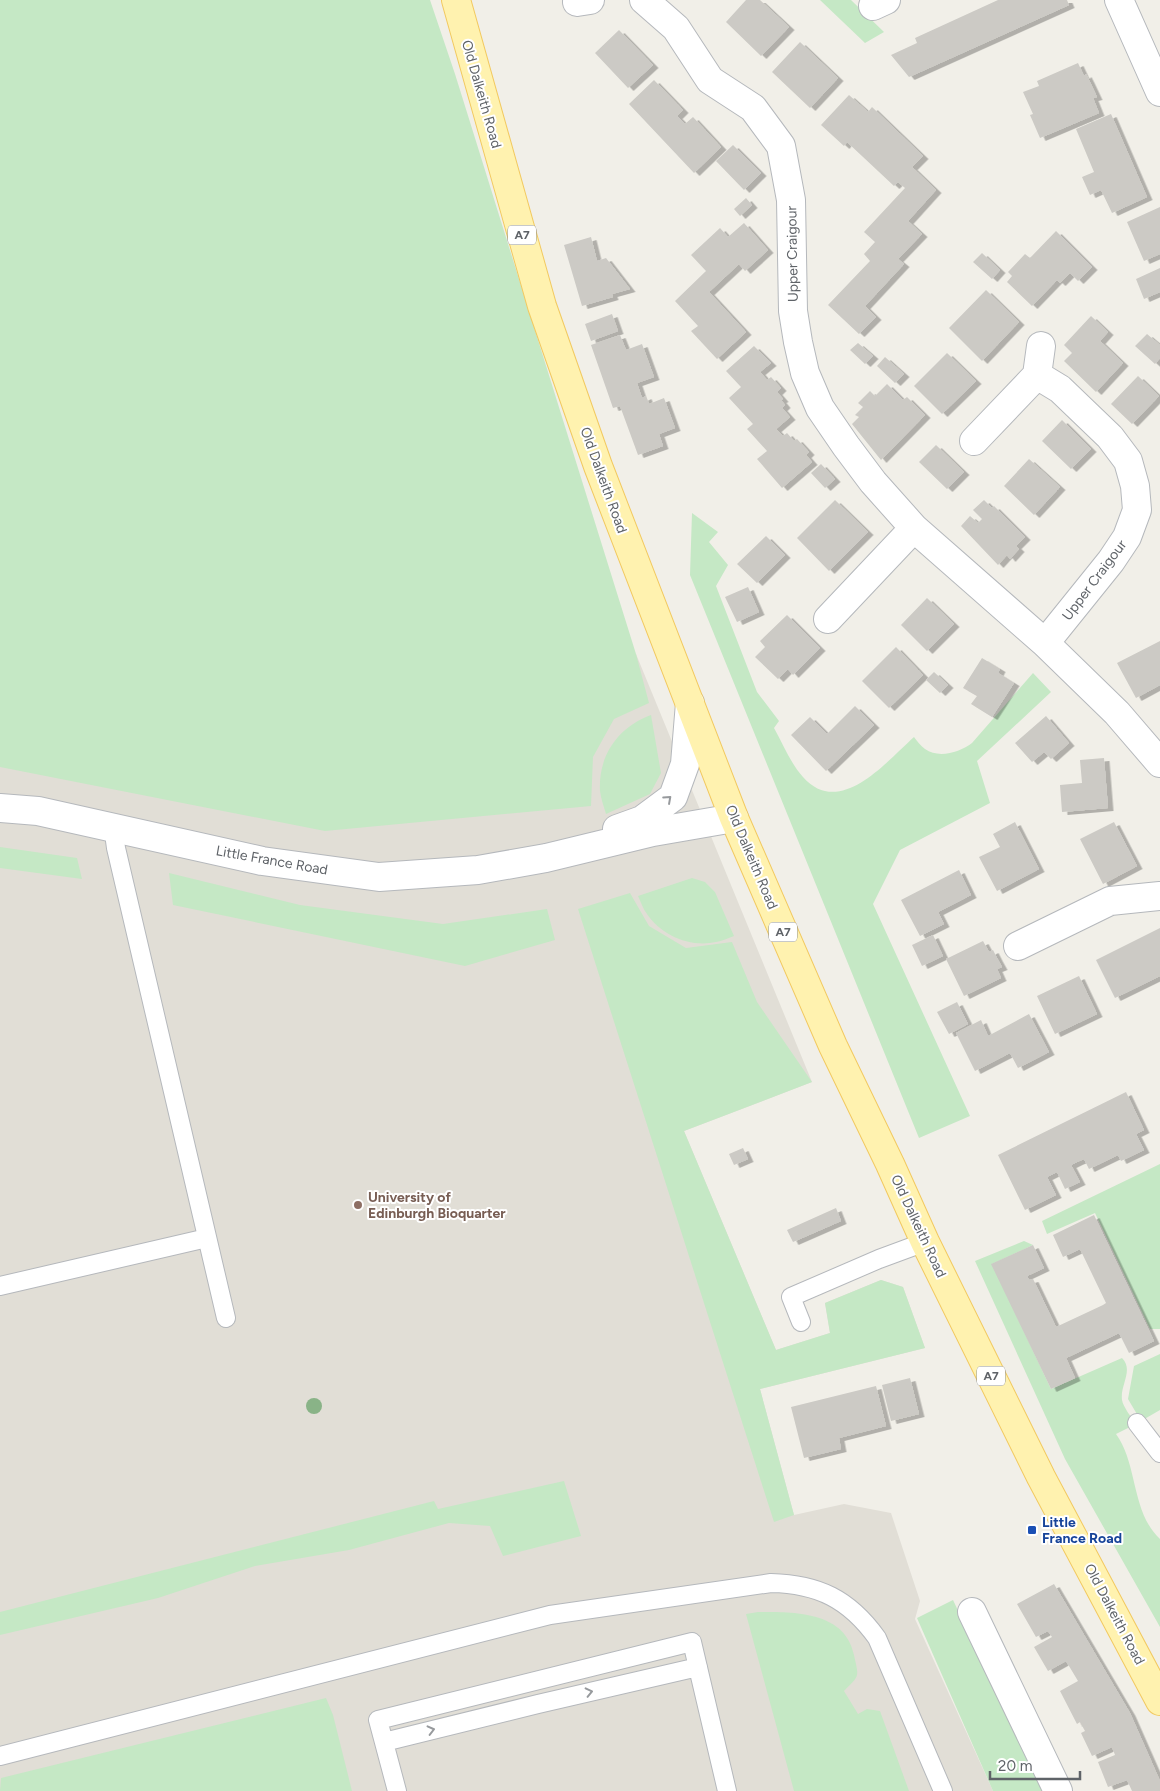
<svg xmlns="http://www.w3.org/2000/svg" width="1160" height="1791" viewBox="0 0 1160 1791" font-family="Figtree,sans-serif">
	<defs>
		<filter id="shadow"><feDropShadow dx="5.5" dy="3" stdDeviation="0" flood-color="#0004"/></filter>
	</defs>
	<rect width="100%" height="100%" fill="#f1efe8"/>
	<path fill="#e1ded6" d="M0 644 636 654 812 1082 684 1131 776 1350 830 1333 825 1303 881 1280 903 1287 925 1348 760 1389 794 1515 844 1504 891 1513 920 1601 915 1619 993 1791H0Z"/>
	<path fill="#c5e8c5" d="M0 0H430L455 74 636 654 649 703 614 719 593 757 591 806 325 831 0 767Z
		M820 0H851L884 32 865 43Z
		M692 513 718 532 709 542 728 565 716 586 757 692 779 721 774 728C783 744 791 764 803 777 840 819 887 761 914 737 917 741 921 746 925 749 939 759 960 752 972 743L1033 673 1051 692 977 761 990 803 900 850 873 904 970 1116 919 1138 690 575Z
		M651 715 661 773 650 794 606 814C604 807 601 799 600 791 598 756 618 727 651 715Z
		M0 847 77 858 82 879 0 868Z
		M169 873 300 905 443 924 547 909 555 940 465 966 173 905Z
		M692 878 705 882 715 892 734 936C728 938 722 941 716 942 690 948 661 935 647 914 643 909 641 902 638 896Z
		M630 893 649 926 686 948 732 942 757 1002 812 1082 684 1131 776 1350 830 1333 825 1303 881 1280 903 1287 925 1348 760 1389 794 1515 774 1522 578 909Z
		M1160 1164V1329H1150L1095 1213 1047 1234 1042 1221Z
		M1024 1241 1033 1245 992 1264 1051 1389 1122 1358C1134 1370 1120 1385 1122 1400 1123 1407 1132 1418 1136 1424L1116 1434C1138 1464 1131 1512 1160 1539V1627L1065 1459 975 1261Z
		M1160 1354V1410L1141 1421 1128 1399 1134 1366Z
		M564 1481 581 1536 503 1556 490 1526 449 1523 349 1550 255 1566 158 1598 0 1635V1612L434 1501 438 1509Z
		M953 1600 1044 1791H993L917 1618Z
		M758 1612C794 1612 845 1611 854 1655 859 1678 860 1675 844 1691L858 1714 867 1709 880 1711 909 1791H794L746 1614Z
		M326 1698 333 1715 352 1791H0L1 1778Z"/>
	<path fill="#cccac5" filter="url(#shadow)" d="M746 0H760L789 27 761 56 726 22Z
		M998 0H1067L1069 5 909 77 891 55 917 43 915 38Z
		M619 30 653 65 628 88 595 53Z
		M800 42 838 78 810 108 772 72Z
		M1078 63 1084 76 1086 74 1089 80 1097 97 1093 98 1099 113 1040 138 1030 115 1033 114 1023 92 1039 86 1037 81Z
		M654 80 683 110 677 116 685 124 693 117 721 147 694 173 629 104Z
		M849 95 868 112 872 107 923 156 912 167 936 190 908 221 922 234 898 259 904 264 865 306 876 317 859 334 828 305 870 261 864 254 875 242 864 232 905 188 898 182 894 186 847 142 844 146 821 125Z
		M1111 114 1147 197 1112 213 1101 190 1090 195 1082 177 1094 172 1076 129Z
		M733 145 761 173 744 190 716 161Z
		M746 198 752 205 740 216 734 209Z
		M1160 207V254L1144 261 1127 222Z
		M744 223 768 250 745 271 739 264 709 292 746 332 717 359 691 331 698 326 675 301 706 271 691 255 720 228 728 237Z
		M1056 231 1092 267 1078 281 1070 273 1060 283 1057 280 1032 306 1007 282 1012 276 1008 272 1025 254 1030 258Z
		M591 237 597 261 606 258 630 289 612 294 613 297 582 306 564 245Z
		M982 253 1000 270 992 279 973 262Z
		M1160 268V292L1144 299 1136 279Z
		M986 290 1019 322 982 361 949 328Z
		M612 314 618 331 591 341 585 324Z
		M1091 316 1108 332 1100 341 1123 363 1096 392 1064 361 1072 353 1064 345Z
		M1147 334 1160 345V358L1155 364 1135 346Z
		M620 335 626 350 642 344 654 377 637 383 642 398 646 396 649 404 664 398 675 428 659 434 663 446 638 455 620 406 613 408 591 345Z
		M858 343 873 356 865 364 850 350Z
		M754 346 771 363 760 372 767 380 771 377 781 388 777 392 783 399 781 400 785 405 782 408 790 417 776 429 783 436 787 433 794 441 797 439 809 452 806 455 812 462 782 488 757 459 767 451 747 429 753 424 729 398 741 387 726 371Z
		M947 353 976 381 942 414 914 386Z
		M885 357 904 374 895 383 877 366Z
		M1138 376 1159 396 1132 424 1111 404Z
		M887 384 903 400 907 397 925 415 881 460 852 424 859 417 855 415 863 407 858 403 870 391 875 396Z
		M1062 420 1091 449 1071 469 1042 441Z
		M936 445 964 472 947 489 919 462Z
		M1029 459 1060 487 1034 515 1004 486Z
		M821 464 835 479 825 488 811 473Z
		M835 500 868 532 829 571 797 538Z
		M984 500 992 508 994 506 1025 537 1016 546 1019 549 1010 559 1007 555 998 565 961 526 970 516 978 523 982 519 973 510Z
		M766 536 785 555 757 583 737 564Z
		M748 587 759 612 737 622 725 597Z
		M927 598 954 624 927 651 901 625Z
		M787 615 820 648 793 675 788 669 778 679 755 657 765 647 760 641Z
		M1160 641V685L1136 698 1117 663Z
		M896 647 923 675 889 708 862 681Z
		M982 658 1000 669 998 673 1014 683 992 717 971 704 977 696 963 688Z
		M934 672 948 685 940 693 926 680Z
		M855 706 874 725 826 771 791 735 810 717 827 734Z
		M1046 716 1069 743 1051 759 1044 752 1032 762 1015 743Z
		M1104 758 1108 808 1062 812 1060 785 1082 783 1080 760Z
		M1015 822 1039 869 997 891 979 857 1000 847 993 834Z
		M1114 822 1137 866 1103 884 1080 839Z
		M959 870 971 895 938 912 944 924 920 936 901 900Z
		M1160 928V976L1115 998 1096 960Z
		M933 935 943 956 922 966 912 945Z
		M983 941 989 952 993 950 997 958 1002 967 997 969 1001 978 964 996 946 959Z
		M1079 976 1097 1014 1055 1034 1037 996Z
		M957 1002 968 1024 949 1034 937 1012Z
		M1029 1014 1049 1052 1018 1068 1010 1053 975 1071 956 1033 981 1020 988 1036Z
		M1126 1092 1144 1130 1136 1134 1144 1150 1121 1161 1118 1155 1089 1169 1084 1159 1077 1162 1071 1165 1080 1182 1065 1189 1057 1172 1047 1177 1056 1195 1025 1210 998 1155Z
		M743 1148 748 1159 734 1165 729 1154Z
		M836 1208 841 1221 793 1242 787 1230Z
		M1094 1215 1154 1341 1129 1353 1119 1333 1117 1334 1066 1358 1075 1378 1051 1389 991 1264 1033 1245 1044 1268 1027 1276 1029 1280 1033 1279 1056 1327 1103 1305 1106 1303 1080 1249 1063 1257 1053 1235Z
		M910 1378 919 1414 891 1421 882 1385Z
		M876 1386 886 1426 839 1438 841 1449 804 1458 791 1407Z
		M1054 1584 1130 1713 1160 1781V1791H1132L1127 1780 1108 1787 1098 1762 1115 1755 1112 1747 1092 1756 1081 1733 1085 1731 1080 1722 1077 1724 1060 1691 1078 1681 1066 1661 1048 1671 1034 1647 1052 1637 1048 1631 1036 1637 1017 1604Z"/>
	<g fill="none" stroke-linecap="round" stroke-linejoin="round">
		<defs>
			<path id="service" d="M113 826 116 848 226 1318
				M0 1286 207 1238
				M801 1322 791 1297 879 1259 925 1242
				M1137 1423 1160 1453
				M384 1742 538 1704 698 1667
				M0 1756 550 1615 771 1583C818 1584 849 1599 877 1638L943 1791
				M397 1791 378 1720 692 1642 727 1791"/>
			<path id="minor" d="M644 0 676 28 710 80 753 108 781 146 791 200 793 311 798 342 805 373 820 408 846 446 873 482 914 528 1045 643 1117 713 1160 763
				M1119 0 1160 92
				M577 2 590 0
				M873 6 886 0
				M1037 375 1041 346
				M974 441 1037 375 1060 389 1110 437 1128 461 1135 486 1137 510 1127 537 1111 561 1045 643
				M828 619 914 528
				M0 808 38 811 262 861 379 877 478 870 546 858 653 832 734 818
				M617 829 642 820 673 797 685 764 690 703
				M1018 946 1110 901 1160 896
				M972 1612 1058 1791"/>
			<path id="primary" d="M456 0 542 306 598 466 734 818 833 1046 890 1164 925 1242 1041 1477 1160 1701"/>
		</defs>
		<use href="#service" stroke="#b5b8bc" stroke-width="20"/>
		<use href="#minor" stroke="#b5b8bc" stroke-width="30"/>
		<use href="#primary" stroke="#f2c960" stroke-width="30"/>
		<use href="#service" stroke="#fff" stroke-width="18"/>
		<use href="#minor" stroke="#fff" stroke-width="28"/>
		<use href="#primary" stroke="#fff2af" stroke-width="28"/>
	</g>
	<circle fill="#89b387" cx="314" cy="1406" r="8"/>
	<defs><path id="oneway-chevron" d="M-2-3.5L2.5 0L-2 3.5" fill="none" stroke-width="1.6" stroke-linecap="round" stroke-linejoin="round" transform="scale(1.25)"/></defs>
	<g stroke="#979a9d">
		<use href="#oneway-chevron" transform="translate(668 799) rotate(-42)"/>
		<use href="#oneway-chevron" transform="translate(589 1692) rotate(-13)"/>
		<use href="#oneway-chevron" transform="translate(431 1730) rotate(-14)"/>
	</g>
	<circle fill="#8d6e63" stroke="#fff" stroke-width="2" cx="358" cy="1205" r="5"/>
	<rect fill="#1a4fb4" stroke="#fff" stroke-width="2" x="1027" y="1525" width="10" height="10" rx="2.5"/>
	<g text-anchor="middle" stroke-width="4" stroke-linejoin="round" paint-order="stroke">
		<g fill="#fff" stroke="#8f9295" stroke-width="1">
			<rect x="508" y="225.5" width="28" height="19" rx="4"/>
			<rect x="769" y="922.5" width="28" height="19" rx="4"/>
			<rect x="977" y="1366.5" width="28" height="19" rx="4"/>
		</g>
		<g font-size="12" font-weight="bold" fill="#5f6368">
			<text x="522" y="239">A7</text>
			<text x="783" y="936">A7</text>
			<text x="991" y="1380">A7</text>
		</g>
		<g font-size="14" fill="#5f6368" stroke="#fff">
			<text transform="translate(482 94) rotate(74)" y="5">Old Dalkeith Road</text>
			<text transform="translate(792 254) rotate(-91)" y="5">Upper Craigour</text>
			<text transform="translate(604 480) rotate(70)" y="5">Old Dalkeith Road</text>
			<text transform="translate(1094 580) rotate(-53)" y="5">Upper Craigour</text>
			<text transform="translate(752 857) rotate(67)" y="5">Old Dalkeith Road</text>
			<text transform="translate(272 860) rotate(10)" y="5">Little France Road</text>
			<text transform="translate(919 1226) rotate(65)" y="5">Old Dalkeith Road</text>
			<text transform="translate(1115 1614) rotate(62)" y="5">Old Dalkeith Road</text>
		</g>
		<g font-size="14" font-weight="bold" fill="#785e54" stroke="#fff" text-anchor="start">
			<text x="368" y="1202">University of<tspan x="368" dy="16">Edinburgh Bioquarter</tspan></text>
		</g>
		<g font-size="14" font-weight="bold" fill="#164399" stroke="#fff" text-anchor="start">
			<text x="1042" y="1527">Little<tspan x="1042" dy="16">France Road</tspan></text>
		</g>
	</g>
	<path d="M990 1771v8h90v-8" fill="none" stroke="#5f6368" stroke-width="2.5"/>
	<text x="998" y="1771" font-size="15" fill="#5f6368" stroke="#ffffff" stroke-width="4" paint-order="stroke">20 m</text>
</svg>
